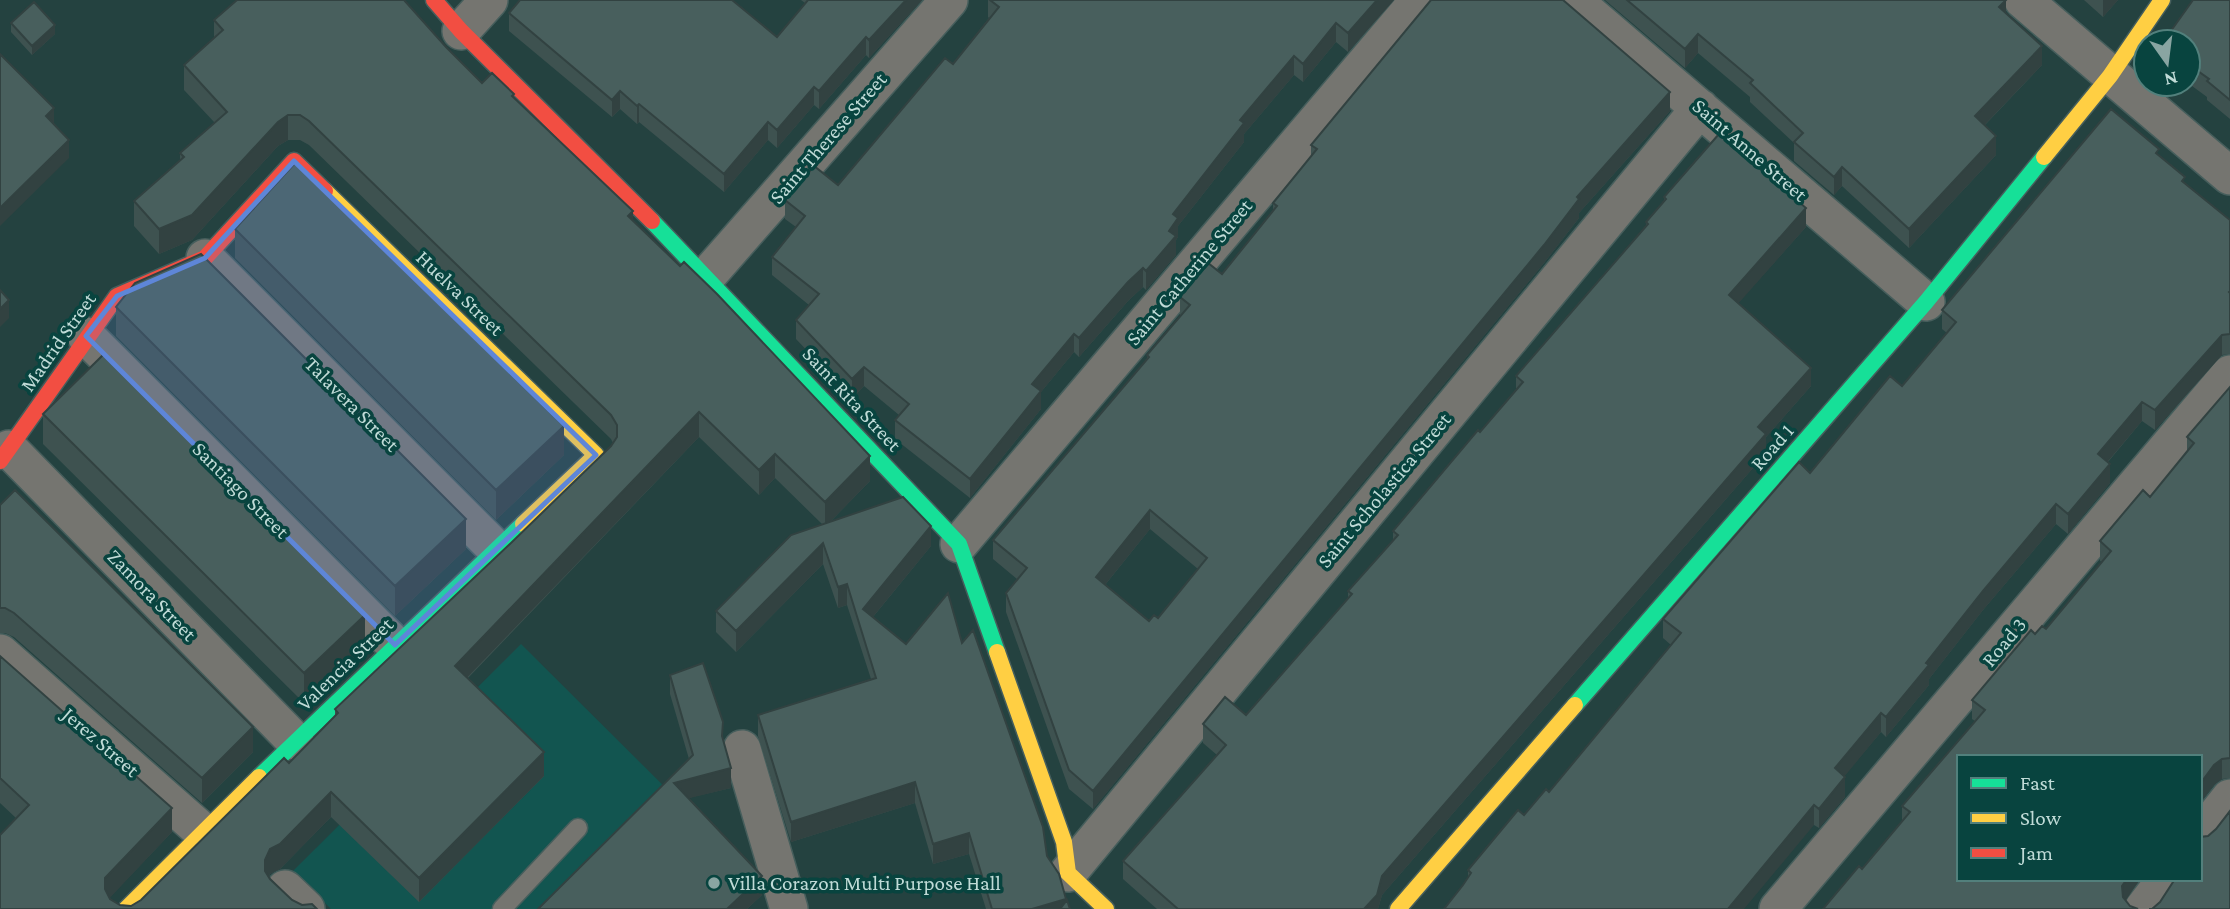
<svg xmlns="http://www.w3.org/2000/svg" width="2230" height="909" viewBox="0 0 2230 909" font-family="'Crimson Pro',serif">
	<rect width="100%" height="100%" fill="#244240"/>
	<path fill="#125550" d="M521 644 707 829 627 909H331L293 871Z"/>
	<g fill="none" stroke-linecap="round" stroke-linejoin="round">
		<defs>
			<path id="lane" d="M502 909 578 828"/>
			<path id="street" d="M1573 0 1926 302
				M2023 0 2230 176
				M461 31 489 0
				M205 258 498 551
				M707 276 949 0
				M86 336 395 645
				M9 449 295 741
				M959 544 1419 0
				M0 653 202 831
				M742 749 789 909
				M2200 836 2230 798
				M1068 873 1700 108
				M285 889 306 909
				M1778 909 2230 374
				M2143 909 2166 879"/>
			<path id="fast" d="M652 221 959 544 997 652
				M1575 705 1926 302 2044 157
				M259 777 523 524"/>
			<path id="slow" d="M2044 157 2110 76 2162 0
				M325 191 596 455 523 524
				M997 652 1064 842 1068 873 1106 909
				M126 909 259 777
				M1398 909 1575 705"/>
			<path id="jam" d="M434 0 461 31 652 221
				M0 461 117 296 205 258 294 161 325 191"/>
		</defs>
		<use href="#lane" stroke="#465e5c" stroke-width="21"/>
		<use href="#street" stroke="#465e5c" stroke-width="40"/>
		<use href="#fast" stroke="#465e5c" stroke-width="19"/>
		<use href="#slow" stroke="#465e5c" stroke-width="19"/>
		<use href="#jam" stroke="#465e5c" stroke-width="19"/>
		<use href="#lane" stroke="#757570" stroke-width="18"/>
		<use href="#street" stroke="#757570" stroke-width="37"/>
		<use href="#fast" stroke="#16e098" stroke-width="16"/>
		<use href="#slow" stroke="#ffcf43" stroke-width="16"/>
		<use href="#jam" stroke="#f24e42" stroke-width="16"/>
	</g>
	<path fill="#3e5250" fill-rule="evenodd" d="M801 0H922L869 58 866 55 819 109 814 105 777 148 768 140 724 192 639 122 637 124 620 109 612 117 509 31V13L777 37 805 3Z
		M988 0H1394L1348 52 1336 42 1303 82 1294 75 1244 134V142L1178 226V237L1176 240V255L1146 290 1143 287 1128 301 1079 357 1074 352 1041 392V409L970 498 895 439V420L899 415 864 386 852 398 796 339V320L809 305 772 275V257L796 227 785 219V200L838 185 953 64 989 18 988 17Z
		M1605 0H2006V13L2042 65 1985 125 1996 155 1909 248 1842 186 1834 195 1794 161V143L1750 102V97L1698 53 1685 68Z
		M2084 0H2118L2103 17Z
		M2230 0V119L2207 100V97L2188 83V42Z
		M214 20 446 47 482 83 514 98 633 221 870 481 831 521 931 546 873 617 906 644 962 643 1047 856 1070 909H986L969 854 933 864 915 803 791 842 758 736V715L871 679 847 605 838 608 823 564 736 652 716 632V611L822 524 775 478 759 495 699 437 468 678 544 776 419 902 331 817 280 869 270 874 269 877 292 900 302 905 0 909 16 818 0 803V656L172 832 109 898 120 905 131 906 141 900 289 763 335 716V709L512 542 611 446 613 443 611 439 309 145 300 140H288L278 146 192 240 159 254 134 226V201L180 160V153L215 123 184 90V65L214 38Z
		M11 23 55 34 32 55 11 32Z
		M1670 111 1579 213V218L1544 263 1093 809 1069 789 1006 612V593L1017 579 993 559V540L1147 359V355L1180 316V297L1222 274 1273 210V203L1311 156V145ZM1150 529 1198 569 1158 618 1149 621 1105 585Z
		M2159 156 2185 183 2230 220V354L2222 355 2155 430 2142 421 2108 462 2110 483 2068 534 2056 524 1983 610 1929 679V685L1886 737 1881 732 1844 776 1845 797 1819 828 1814 825 1468 878V870L1549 792 1671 645 1663 638V619L1810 473 1902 386 1947 333 1942 329V310Z
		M1664 197 1806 227 1738 303 1811 386 1766 437V453L1382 895 1378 909H1157L1123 879V861L1217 755 1203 743V724L1246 715 1348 598V591L1393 541V531L1516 390V376L1646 226V222L1664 202Z
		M235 229 564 455 496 520 235 258Z
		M116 307 466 549 395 616 116 336Z
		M2230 387V778L2222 779 2214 785 2200 803V757L1959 879H2140L2126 900 1862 869 1902 821V806L1975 721 1972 719V700L2035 634 2046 629 2102 562 2100 561V541L2150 497 2187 452V437Z
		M43 414 365 645 304 703 43 444Z
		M0 505 253 752 202 803 14 637 5 633H0Z
		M670 675 723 741 731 788 688 798 762 895 747 909H538L689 759 670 694Z"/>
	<path fill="#324241" d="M906 0H922L869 58V40Z
		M1377 0H1394L1348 52V33Z
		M2006 0V19L1999 7Z
		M2103 0H2118L2103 17Z
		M1336 23V42L1303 82V64Z
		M55 25V34L32 55V46Z
		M1698 34V53L1685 68V49Z
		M866 37V55L819 109V91Z
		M2042 46V65L1975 135V116Z
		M1294 56V75L1244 134V142L1178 226V237L1176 240V255L1146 290V271L1169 231 1173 214 1240 120Z
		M814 87V105L777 148V130Z
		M620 91V109L612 117V100Z
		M1670 92V111L1579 213V218L1544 263 1093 809V791L1577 197Z
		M639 104V122L637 124V106Z
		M54 108V127L46 116Z
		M288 115V140L278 146 192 240 159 254V229L278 122Z
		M768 122V140L724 192V174Z
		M1996 136V155L1909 248V229Z
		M69 140V158L0 226V208Z
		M1842 167V186L1834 195V177Z
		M1806 208V227L1729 314V295Z
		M633 211V236L628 216Z
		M1143 268V287L1128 301 1079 357V338L1128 282Z
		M9 300V318L0 327V309Z
		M1074 334V352L1041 392V409L970 498V479L1032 384Z
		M2222 335V355L2155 430V410Z
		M864 367V386L852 398V379Z
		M1811 368V386L1766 437V453L1382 895 1378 909H1364L1382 876 1758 427Z
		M2142 402V421L2098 473V454Z
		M699 412V437L455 690V666Z
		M564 426V455L496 520V490Z
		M775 454V478L759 495V470Z
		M870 456V481L825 527V502Z
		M2110 464V483L2068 534V514Z
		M2056 504V524L1983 610 1929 679V685L1886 737V717L1926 663 1983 591Z
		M1150 510V529L1096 596V577Z
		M466 519V549L395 616V586Z
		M931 526V546L863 629V609Z
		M823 543V564L736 652V631Z
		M847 584V605L838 608V587Z
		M365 615V645L304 703V673Z
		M1881 713V732L1835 788V768Z
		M253 727V752L202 803V778Z
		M544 752V776L419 902V878Z
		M2222 759V779L2214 785 2200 803V784L2214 765Z
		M731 768V788L674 802V783Z
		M1845 777V797L1819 828V809Z
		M915 782V803L791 842V822Z
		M331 792V817L280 869 270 874 265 885V860L270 849Z
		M1814 805V825L1744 909H1728Z
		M172 808V832L105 903V878Z
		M969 833V854L933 864V844Z
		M762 876V895L747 909H727Z
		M2127 879H2140L2122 906V886Z
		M1066 899V909H1032Z"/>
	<path fill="#485f5d" stroke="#324241" stroke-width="2" fill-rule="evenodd" d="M237 0H404L446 47 482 83 492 73 514 94 512 96 633 211 628 216 680 266 684 262 717 294 870 456 825 502 775 454 759 470 699 412 455 666 544 752 419 878 331 792 280 844 270 849 265 860V871L270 879 292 900 302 905 312 904 317 909H0V835L29 805 0 778V656L172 808 105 878V889L110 899 120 905 131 906 141 900 284 758 289 763 338 713 335 709 512 542 611 446 617 437V425L611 415 309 121 300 115H288L278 122 192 215 159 229 134 201 184 157 180 153 227 112 184 65 223 30 214 20Z
		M520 0H732L777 37 808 0H906L869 40 866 37 819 91 814 87 777 130 768 122 724 174 639 104 637 106 620 91 612 100 509 13Z
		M990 0H1377L1348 33 1336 23 1303 64 1294 56 1240 120 1244 123 1173 214 1178 218 1169 231 1176 236 1146 271 1143 268 1128 282 1079 338 1074 334 1032 384 1041 391 970 479 895 420 909 404 864 367 852 379 796 320 819 294 772 257 805 216 785 200 814 166 838 185 945 58 953 64 999 7Z
		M1431 0H1563L1670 92 1577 197 1579 199 1544 245 1093 791 1069 770 1006 593 1027 568 993 540 1149 357 1147 355 1190 305 1180 297 1208 263 1222 274 1277 206 1273 203 1317 149 1311 145ZM1150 510 1207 558 1158 618 1154 615 1149 621 1096 577Z
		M1627 0H2006L1999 7 2042 46 1975 116 1996 136 1909 229 1842 167 1834 177 1794 142 1803 133 1750 83 1753 80 1698 34 1685 49Z
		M2193 0H2230V100L2207 81 2209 79 2188 64V42H2163Z
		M34 2 55 25 32 46 11 23Z
		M0 54 54 108 46 116 69 140 0 208Z
		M2111 109 2159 149 2156 153 2185 177 2182 181 2230 220V291L2229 292 2230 293V334L2222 335 2155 410 2142 402 2098 454 2110 464 2068 514 2056 504 1983 591 1926 663 1929 665 1886 717 1881 713 1835 768 1845 777 1819 809 1814 805 1728 909H1444L1463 885 1471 873 1468 870 1518 810 1524 815 1546 789 1549 792 1681 633 1663 619 1799 462 1810 473 1890 376 1902 386 1956 322 1942 310Z
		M1719 134 1806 208 1729 295 1811 368 1758 427 1766 434 1382 876 1377 895 1364 909H1178L1123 861 1226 745 1203 724 1225 697 1246 715 1352 594 1348 591 1398 535 1393 531 1478 430 1480 432 1523 382 1516 376 1648 224 1646 222 1666 199 1664 197Z
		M295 163 564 426 496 490 235 229Z
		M201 254 466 519 395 586 116 307 135 283Z
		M0 290 9 300 0 309Z
		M104 354 365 615 304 673 43 414Z
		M2230 387V758L2222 759 2214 765 2200 784V757H1959V879H2127L2122 886 2123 897 2130 906 2138 909H1823L1859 866 1862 869 1910 812 1902 806 1985 710 1972 700 2031 630 2035 634 2042 626 2046 629 2111 551 2100 541 2143 490 2150 497 2194 443 2187 437Z
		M15 490 253 727 202 778 14 613 5 608H0V505Z
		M903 497 931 526 863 609 906 644 948 593 962 643 973 630 1043 827 1047 856 1059 874 1066 899 1032 909H992L969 833 933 844 915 782 791 822 758 715 876 678 847 584 838 587 823 543 736 631 716 611 791 535Z
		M703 663 723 722 722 736 731 768 674 783 762 876 727 909H538L693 755 670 675Z
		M2230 811V909H2149H2152L2160 902 2175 879H2200V837L2208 836 2216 829Z
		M1067 900 1070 909H1060Z"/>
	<path fill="#5e86d8" fill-opacity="0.2" stroke="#5e86d8" stroke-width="5" stroke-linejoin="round" d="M294 161 596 455 395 645 86 336 117 296 205 258Z"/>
	<circle fill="#89a5a2" stroke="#08443f" stroke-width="2.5" cx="714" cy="883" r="7"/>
	<g text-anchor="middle" stroke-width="7" stroke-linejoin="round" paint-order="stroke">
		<g font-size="21" fill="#c0dbd7" stroke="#08443f">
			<text transform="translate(828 138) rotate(-49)" y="7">Saint Therese Street</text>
			<text transform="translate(1750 150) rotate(41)" y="7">Saint Anne Street</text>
			<text transform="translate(1189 272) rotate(-50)" y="7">Saint Catherine Street</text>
			<text transform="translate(460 293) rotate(44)" y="7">Huelva Street</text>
			<text transform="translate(58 342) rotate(-55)" y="7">Madrid Street</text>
			<text transform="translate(852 399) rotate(47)" y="7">Saint Rita Street</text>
			<text transform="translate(352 404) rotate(45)" y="7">Talavera Street</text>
			<text transform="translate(1772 447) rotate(-49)" y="7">Road 1</text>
			<text transform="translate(241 490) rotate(45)" y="7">Santiago Street</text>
			<text transform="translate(1384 490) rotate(-50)" y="7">Saint Scholastica Street</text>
			<text transform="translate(152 595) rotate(46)" y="7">Zamora Street</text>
			<text transform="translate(2004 642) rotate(-50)" y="7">Road 3</text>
			<text transform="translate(345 664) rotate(-44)" y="7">Valencia Street</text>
			<text transform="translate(101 742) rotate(41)" y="7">Jerez Street</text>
		</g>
		<g font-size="21" fill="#c0dbd7" stroke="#08443f" text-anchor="start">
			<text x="728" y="890">Villa Corazon Multi Purpose Hall</text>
		</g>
	</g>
	<rect x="1957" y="755" width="245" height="126" fill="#08443f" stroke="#52807c" stroke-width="2"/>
	<rect x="1971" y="778" width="35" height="10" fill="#16e098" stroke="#52807c" stroke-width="2"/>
	<text x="2020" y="790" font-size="21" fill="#c0dbd7">Fast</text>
	<rect x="1971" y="813" width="35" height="10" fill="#ffcf43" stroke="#52807c" stroke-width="2"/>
	<text x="2020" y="825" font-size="21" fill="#c0dbd7">Slow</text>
	<rect x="1971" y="848" width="35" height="10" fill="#f24e42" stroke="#52807c" stroke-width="2"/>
	<text x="2020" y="860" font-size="21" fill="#c0dbd7">Jam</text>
	<g transform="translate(2167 63) rotate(166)"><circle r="33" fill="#08443f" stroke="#52807c" stroke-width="2"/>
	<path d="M0-5L12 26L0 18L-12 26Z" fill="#89a5a2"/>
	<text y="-10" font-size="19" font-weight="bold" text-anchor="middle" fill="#c0dbd7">N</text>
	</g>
</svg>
